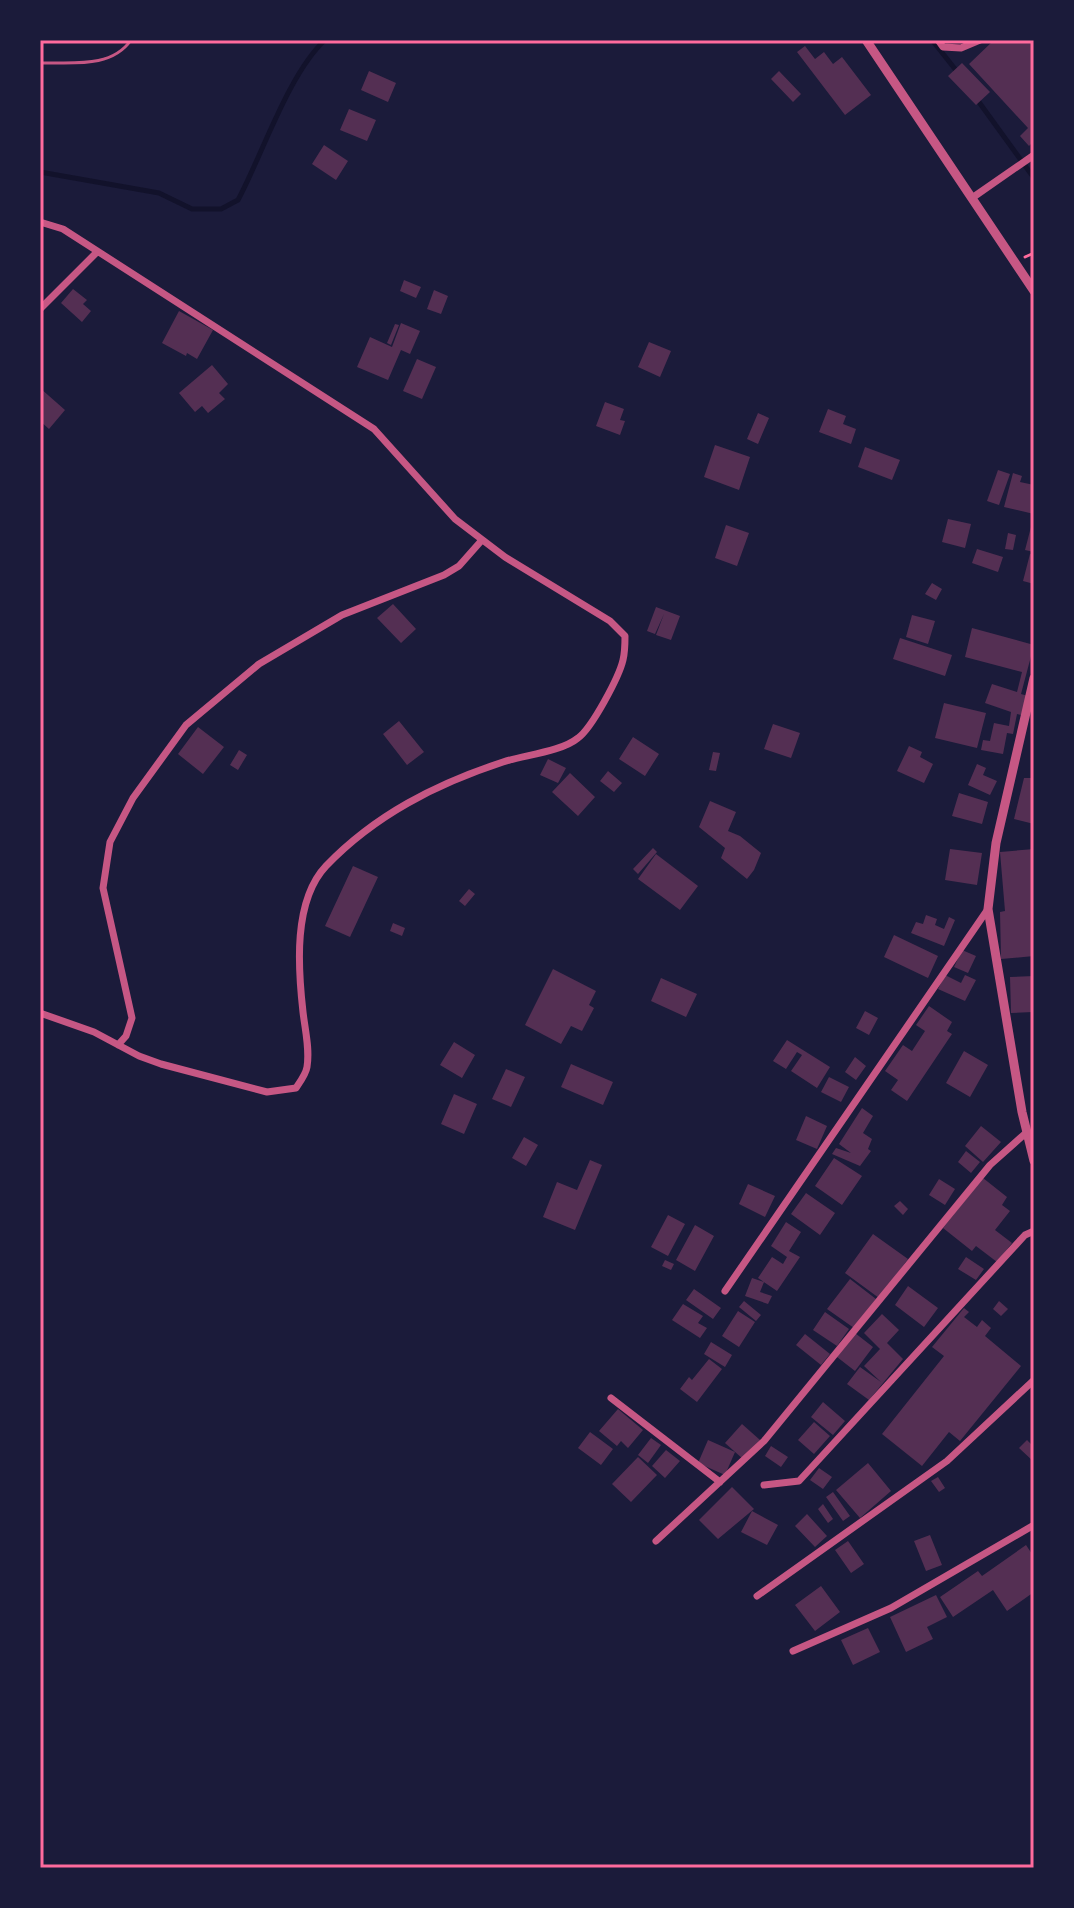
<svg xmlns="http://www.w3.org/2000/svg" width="1074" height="1908" viewBox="0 0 1074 1908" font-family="'Public Sans',sans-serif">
	<rect width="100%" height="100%" fill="#1b1b3a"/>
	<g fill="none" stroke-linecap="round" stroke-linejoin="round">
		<path stroke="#12122b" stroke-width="5" d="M932 40 959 74
			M976 98 1034 178
			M40 172 159 193 192 209H221L238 200C262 155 289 73 325 40"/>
	</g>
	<path fill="#542f53" d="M994 40 1034 42V144L1033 142 1029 146 1020 136 1028 128 969 64Z
		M805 46 815 59 824 52 833 64 842 57 871 95 845 115 797 52Z
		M962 63 990 92 976 105 948 76Z
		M369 71 396 83 388 102 361 90Z
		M779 71 801 94 793 102 771 79Z
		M349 109 376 120 367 141 340 130Z
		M324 145 348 161 336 180 312 164Z
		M404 280 421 287 416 298 400 291Z
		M73 289 87 300 83 304 91 311 82 322 61 303Z
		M434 290 448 296 441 314 427 309Z
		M179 311 213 330 197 359 187 353 186 356 162 343Z
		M401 323 420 331 410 354 401 350 388 380 357 367 370 337 392 347Z
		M395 324 399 325 391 345 387 343Z
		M649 342 671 351 660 377 638 367Z
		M417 359 436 367 422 399 403 391Z
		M212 365 228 384 219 393 225 399 208 413 202 406 195 412 179 393Z
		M40 388 65 410 49 429 40 421Z
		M605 402 624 409 620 420 625 421 620 435 596 426Z
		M828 409 846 416 843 424 856 429 851 444 819 432Z
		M758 413 769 418 758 444 747 439Z
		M715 445 750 457 739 490 704 477Z
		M865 447 900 460 892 480 858 467Z
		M998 470 1010 474 999 505 987 501Z
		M1013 473 1022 476 1020 482 1034 485V514L1004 507Z
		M948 519 971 524 965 548 942 542Z
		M726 525 749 533 737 566 715 558Z
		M1031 527H1034V552L1025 550Z
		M1008 533 1016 535 1013 550 1005 549Z
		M977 549 1003 557 998 572 972 563Z
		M1030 554 1034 555V584L1023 581Z
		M932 583 942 589 936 600 925 594Z
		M393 604 416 629 401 643 377 618Z
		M656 607 680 616 671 640 656 635 664 614 655 634 647 631Z
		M912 615 935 621 928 644 906 637Z
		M972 628 1034 645 1021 694 1028 696 1021 715 1017 714 1013 734 1007 733 1003 754 981 750 983 740 990 741 994 723 1009 726 1011 712 985 703 992 684 1017 692 1022 672 965 657Z
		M900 638 952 655 945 676 893 659Z
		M944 703 986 713 977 748 935 738Z
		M399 721 424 752 407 765 383 734Z
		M773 724 800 733 791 758 764 749Z
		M198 727 224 747 203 774 178 754Z
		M633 737 659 754 645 776 619 759Z
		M909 746 922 752 920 757 933 764 924 783 897 771Z
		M239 750 247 755 238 770 230 765Z
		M713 752 720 753 716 771 709 770Z
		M548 759 566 768 558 783 540 775Z
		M977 764 986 768 983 775 997 781 990 795 968 785Z
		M608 771 622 783 614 792 600 781Z
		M570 773 595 797 578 816 552 792Z
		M1024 778H1034V824L1014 819Z
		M959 793 988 802 982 824 952 816Z
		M710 801 736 812 728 831 740 836 761 853 754 870 747 879 721 858 725 848 699 827Z
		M653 848 657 852 638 874 633 869Z
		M950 849 982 853 977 885 945 880Z
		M1034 849V956L1001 959 1000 912 1005 911 1000 852Z
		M656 854 698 886 680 910 638 879Z
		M353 866 378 877 350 937 325 926Z
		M469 889 475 894 465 906 459 901Z
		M926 915 937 919 935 925 944 929 949 917 955 920 944 946 911 933 916 922 923 924Z
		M393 923 405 928 402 936 390 931Z
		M894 935 938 956 928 978 884 957Z
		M962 950 976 956 968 973 954 967Z
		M553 969 596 991 589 1005 594 1008 582 1031 571 1026 561 1044 525 1025Z
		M945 975 961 983 965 975 976 980 965 1001 938 989Z
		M1034 976 1033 1012 1011 1013 1010 977Z
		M661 978 697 994 686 1017 651 1001Z
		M929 1006 952 1022 947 1031 952 1034 907 1101 891 1090 898 1080 885 1071 903 1045 912 1051 925 1031 916 1025Z
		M865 1011 878 1018 869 1035 856 1028Z
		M787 1040 830 1067 817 1088 791 1071 802 1055 797 1052 786 1069 773 1061Z
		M454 1042 475 1055 462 1078 440 1065Z
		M964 1051 988 1065 970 1097 946 1083Z
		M855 1057 866 1066 856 1080 845 1072Z
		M571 1064 613 1082 603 1105 561 1087Z
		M506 1069 525 1077 511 1107 492 1099Z
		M829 1077 849 1087 841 1102 821 1092Z
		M454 1094 477 1104 464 1134 441 1124Z
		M862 1108 873 1116 863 1133 872 1139 868 1149 871 1151 860 1166 832 1154 836 1148 851 1153 839 1144Z
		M806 1116 827 1126 817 1149 796 1140Z
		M981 1126 1001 1142 983 1162 965 1146Z
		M524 1137 538 1145 526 1166 512 1158Z
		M966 1151 980 1162 971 1173 958 1162Z
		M834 1158 862 1176 842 1205 815 1186Z
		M590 1160 602 1165 575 1230 543 1217 557 1182 577 1190Z
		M983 1178 1007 1197 1002 1205 1010 1211 995 1230 1012 1243 997 1262 976 1246 972 1251 943 1228Z
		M939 1179 955 1189 945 1205 929 1195Z
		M748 1184 775 1196 765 1217 739 1204Z
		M806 1193 835 1213 820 1235 791 1214Z
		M900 1201 908 1209 903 1215 894 1206Z
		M668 1215 685 1224 668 1256 651 1247Z
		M786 1222 801 1232 789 1251 800 1257 777 1291 758 1278 772 1257 783 1264 787 1257 771 1246Z
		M695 1225 714 1236 695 1271 676 1260Z
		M873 1234 908 1259 879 1298 845 1273Z
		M966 1257 984 1269 976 1280 958 1269Z
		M665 1260 674 1264 671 1270 662 1266Z
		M752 1278 764 1282 760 1292 772 1296 768 1304 745 1296Z
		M850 1279 876 1299 854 1328 827 1309Z
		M908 1286 938 1308 924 1327 895 1305Z
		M694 1289 721 1308 713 1319 686 1300Z
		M744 1301 761 1315 756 1321 739 1307Z
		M999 1301 1008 1309 1001 1316 993 1309Z
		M683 1304 703 1316 698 1323 707 1328 700 1338 672 1320Z
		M964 1308 969 1312 964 1317 977 1327 982 1320 991 1328 985 1336 1021 1366 960 1441 949 1432 922 1466 882 1434 944 1356 932 1347Z
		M738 1311 755 1322 739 1347 722 1336Z
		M825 1312 849 1329 837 1346 813 1330Z
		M882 1314 899 1330 887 1343 903 1359 869 1400 847 1384 860 1367 881 1382 864 1366 880 1349 864 1333Z
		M855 1333 873 1347 855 1371 837 1357Z
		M805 1334 830 1354 821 1365 796 1345Z
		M711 1342 732 1355 725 1367 704 1354Z
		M709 1359 722 1369 697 1402 680 1389 689 1377 692 1380Z
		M823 1402 845 1421 833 1435 811 1417Z
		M618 1409 643 1430 628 1448 621 1441 617 1446 599 1431Z
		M814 1422 830 1436 814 1454 798 1440Z
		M742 1424 760 1440 743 1459 725 1443Z
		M590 1432 613 1449 601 1465 578 1448Z
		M651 1438 661 1445 648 1463 638 1455Z
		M708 1440 735 1452 725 1475 698 1463Z
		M1027 1440 1034 1447V1462L1019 1448Z
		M771 1446 788 1457 781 1467 765 1456Z
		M666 1450 680 1461 665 1478 652 1466Z
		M638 1457 657 1475 631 1502 612 1484Z
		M868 1463 891 1491 860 1518 836 1490Z
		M819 1468 832 1477 823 1489 810 1480Z
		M938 1477 945 1488 939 1492 931 1481Z
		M732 1487 754 1509 718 1539 699 1520Z
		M833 1492 850 1516 843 1521 826 1497Z
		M823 1504 833 1519 828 1523 818 1509Z
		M752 1511 778 1525 767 1545 741 1532Z
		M807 1514 827 1536 815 1547 795 1526Z
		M930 1535 942 1565 926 1571 914 1541Z
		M848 1541 864 1564 851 1573 835 1550Z
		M1026 1545 1034 1557V1592L1007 1611 993 1590 953 1617 940 1597 978 1571 982 1576Z
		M821 1586 840 1612 815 1631 795 1605Z
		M936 1595 947 1617 927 1627 933 1639 906 1652 890 1617Z
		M868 1628 880 1652 853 1665 841 1640Z"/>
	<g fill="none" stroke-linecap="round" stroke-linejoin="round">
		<path stroke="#ff6b9d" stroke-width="3" d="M1025 257 1034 253"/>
		<path stroke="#c65784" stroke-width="3" d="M40 63C71 62 111 69 131 40"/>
		<path stroke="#c65784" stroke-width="7" d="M938 40 943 47 961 48 980 40
			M972 198 1034 155
			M40 222 63 229 374 429 455 519 505 557 610 621 625 636C625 643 625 652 623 660 619 677 592 728 578 738 561 752 524 755 503 762 436 784 375 815 326 866 293 901 298 968 303 1012 305 1030 310 1049 307 1067 306 1074 300 1082 296 1088L267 1092 161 1064 139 1056 94 1032 40 1013
			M40 309 97 252
			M118 1045 126 1036 132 1018 103 888 110 842 133 798 186 725 259 664 342 615 444 575 459 566 482 540
			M725 1291 988 909
			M611 1398 720 1482
			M764 1485 799 1481 1025 1235 1034 1231
			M656 1541 764 1441 990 1165 1027 1132
			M757 1596 947 1461 1034 1380
			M793 1651 891 1608 1034 1525"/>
		<path stroke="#c65784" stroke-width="9" d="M866 40 1034 291
			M1034 678 996 843 988 909 1022 1112 1034 1161"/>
	</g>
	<rect width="1074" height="1908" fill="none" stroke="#1b1b3a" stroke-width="84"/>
	<rect x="42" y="42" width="990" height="1824" fill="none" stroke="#ff6b9d" stroke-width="3"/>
</svg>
